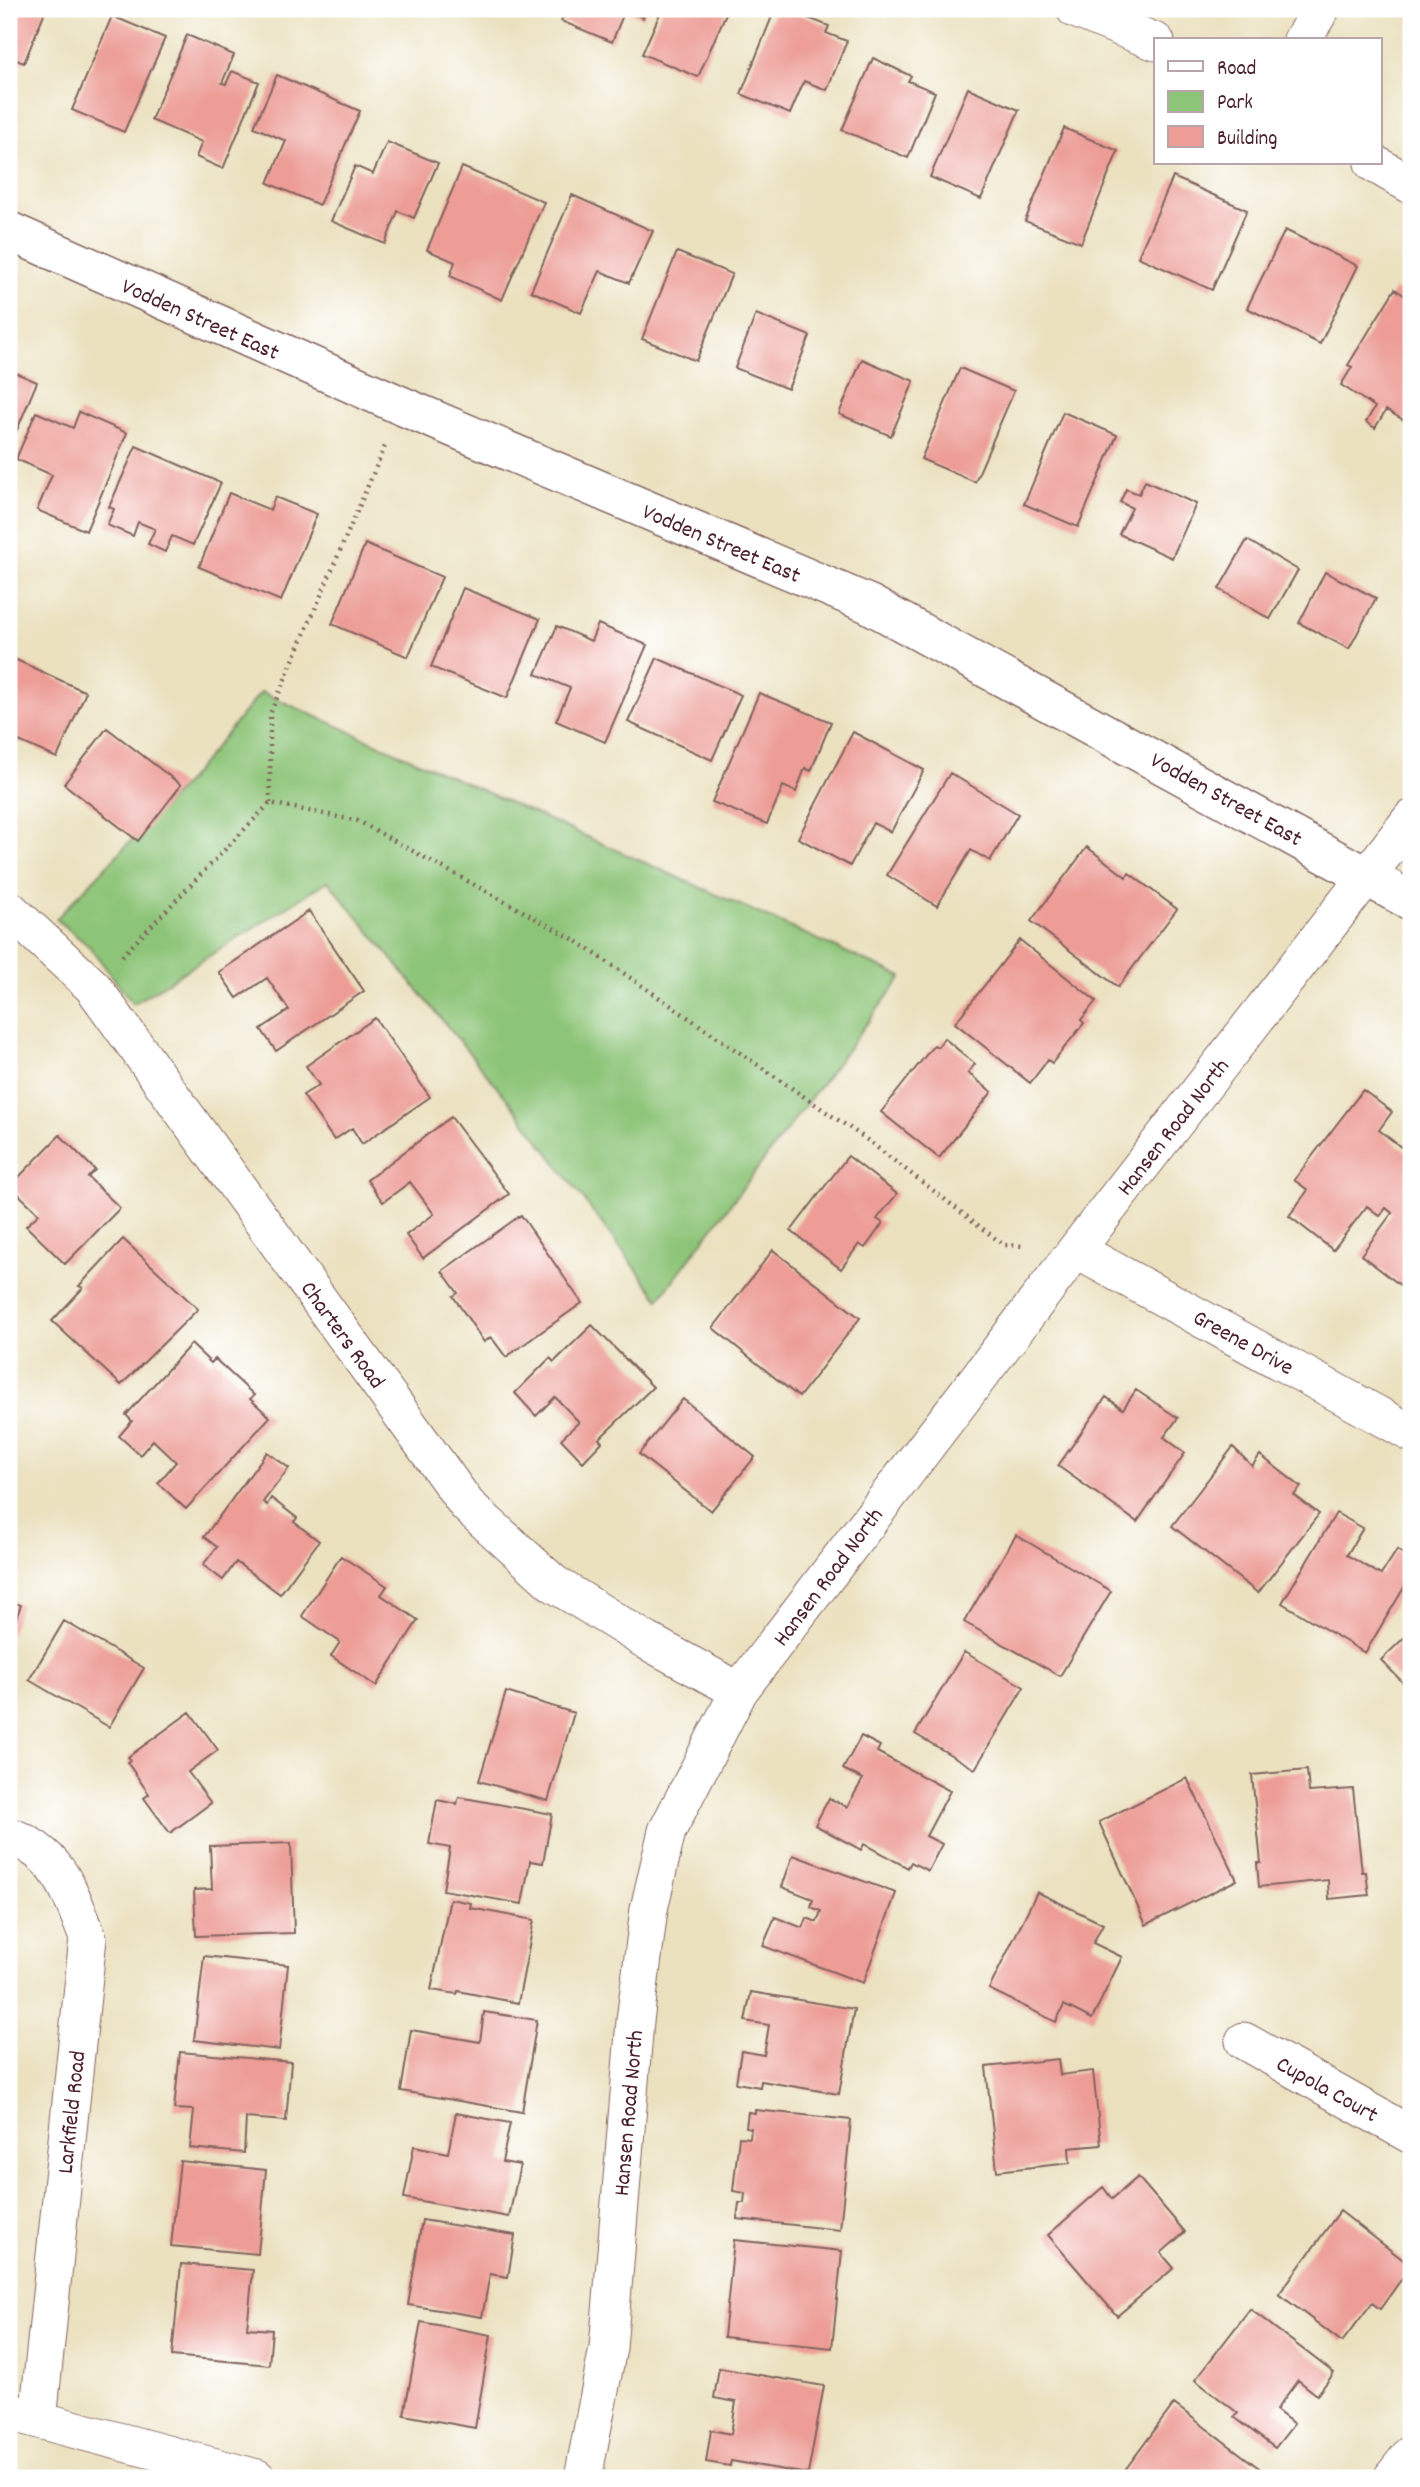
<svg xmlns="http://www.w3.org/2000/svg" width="1420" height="2487" viewBox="0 0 1420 2487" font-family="Dekko,sans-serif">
	<rect width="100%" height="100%" fill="#fff"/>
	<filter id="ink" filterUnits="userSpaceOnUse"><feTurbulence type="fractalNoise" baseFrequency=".0143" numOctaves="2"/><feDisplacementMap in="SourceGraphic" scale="14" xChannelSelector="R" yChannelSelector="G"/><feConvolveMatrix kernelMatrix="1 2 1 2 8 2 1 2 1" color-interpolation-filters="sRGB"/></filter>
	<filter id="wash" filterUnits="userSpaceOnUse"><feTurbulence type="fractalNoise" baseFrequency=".00686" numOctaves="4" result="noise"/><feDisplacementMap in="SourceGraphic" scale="28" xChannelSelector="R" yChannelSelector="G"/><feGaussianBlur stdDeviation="1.57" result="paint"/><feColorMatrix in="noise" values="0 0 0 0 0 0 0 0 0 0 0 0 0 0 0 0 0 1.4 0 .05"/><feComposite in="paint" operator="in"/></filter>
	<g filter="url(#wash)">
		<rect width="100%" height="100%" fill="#ebe1bf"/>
		<path fill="#8dc578" stroke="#6c7252" stroke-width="2" d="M261 692 902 977 659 1299 513 1106 328 881 133 1004 90 947 56 919 185 784Z"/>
		<g id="blocks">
			<path fill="#ed9d96" d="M9 9H46L24 63 9 57Z
				M566 9H647L643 18 625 10 612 42 561 21Z
				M662 9H728L698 77 642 54Z
				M775 9H785L829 26 826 33 847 41 827 90 804 81 790 114 741 94Z
				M112 16 165 38 124 132 72 110Z
				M187 35 234 55 222 83 226 84 232 71 259 82 223 169 196 157 202 142 151 120Z
				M873 58 911 76 908 81 935 92 908 158 842 130Z
				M277 75 360 111 319 205 268 183 286 141 254 127Z
				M968 88 1019 110 981 199 930 177Z
				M1064 128 1118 151 1081 243 1025 221Z
				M387 142 438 163 414 218 398 211 385 244 331 221 355 166 373 174Z
				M462 167 544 202 502 300 450 276 455 262 427 250Z
				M1173 177 1247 210 1212 290 1138 257Z
				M572 195 653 231 629 283 600 271 581 313 531 291Z
				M1285 230 1358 266 1320 344 1247 308Z
				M677 252 732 274 696 361 642 339Z
				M1395 289 1411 300V419L1409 423 1386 410 1375 428 1366 422 1375 407 1341 385 1352 367 1348 365Z
				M756 314 810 336 788 389 735 368Z
				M862 359 914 381 891 436 839 414Z
				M960 368 1014 391 975 482 921 459Z
				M9 370 37 382 17 430 9 426Z
				M36 412 73 428 79 412 127 433 86 531 37 510 52 475 16 459Z
				M1063 412 1117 435 1078 527 1024 504Z
				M136 446 221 483 193 545 172 536 165 552 148 544 155 529 138 522 133 536 107 525 114 509 109 507Z
				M1145 481 1196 504 1172 558 1119 534 1132 508 1120 502 1126 489 1139 494Z
				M229 493 270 510 275 497 317 514 281 601 199 567Z
				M1247 540 1298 570 1270 619 1219 589Z
				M365 544 442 577 408 657 332 624Z
				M1325 572 1376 598 1349 649 1299 623Z
				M463 588 540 619 507 698 431 667Z
				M598 624 647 645 605 742 556 721 570 688 536 674 557 626 591 641Z
				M10 657 86 692 57 758 19 741 11 757 9 756Z
				M657 658 741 695 712 760 628 722Z
				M759 693 831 722 811 771 805 768 796 792 783 786 767 824 712 802Z
				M107 728 181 785 138 841 64 784Z
				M853 732 924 770 891 832 873 823 850 866 798 838Z
				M950 773 1018 814 990 861 971 850 937 906 887 875Z
				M1087 847 1126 877 1129 873 1177 909 1118 987 1031 921Z
				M309 911 364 991 276 1051 261 1029 289 1010 267 978 237 998 219 972Z
				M1020 940 1096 1001 1081 1020 1084 1023 1052 1063 1048 1060 1030 1083 955 1023Z
				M375 1018 430 1097 362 1144 352 1128 334 1140 303 1095 319 1085 306 1066Z
				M944 1038 975 1064 968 1073 992 1092 939 1158 881 1112 934 1045 938 1047Z
				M1363 1090 1392 1112 1379 1130 1411 1155 1409 1292 1361 1255 1392 1213 1386 1208 1380 1216 1367 1206 1333 1250 1289 1216 1308 1190 1294 1180Z
				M451 1117 509 1194 423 1258 406 1235 434 1214 410 1182 383 1202 367 1180Z
				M60 1135 95 1170 88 1177 120 1208 65 1264 26 1226 39 1214 10 1186Z
				M848 1156 897 1194 877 1219 883 1223 865 1248 859 1244 841 1269 791 1231Z
				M521 1215 582 1303 506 1357 491 1337 484 1342 453 1296 458 1293 442 1271Z
				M123 1239 198 1309 121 1385 52 1321 83 1288 79 1286Z
				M773 1250 860 1318 799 1397 713 1328Z
				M592 1325 653 1387 599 1439 602 1442 583 1462 561 1439 579 1422 555 1397 536 1416 515 1393 550 1358 554 1362Z
				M191 1344 211 1363 215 1359 254 1395 250 1399 270 1417 186 1509 158 1483 176 1462 153 1440 140 1455 119 1436 132 1421 126 1415Z
				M1136 1390 1178 1418 1164 1437 1185 1453 1137 1522 1058 1466 1106 1397 1123 1409Z
				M683 1399 755 1457 711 1511 639 1454Z
				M1233 1447 1252 1466 1260 1455 1301 1487 1294 1495 1319 1514 1258 1593 1172 1526Z
				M267 1452 289 1468 263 1502 267 1505 271 1498 297 1518 294 1522 319 1541 280 1594 236 1562 223 1580 203 1565 217 1547 204 1537Z
				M1336 1513 1363 1528 1347 1555 1381 1575 1397 1550 1411 1559V1576L1365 1653 1282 1603Z
				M1016 1535 1111 1591 1060 1676 964 1622Z
				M341 1556 387 1586 381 1595 418 1620 376 1686 331 1656 340 1642 302 1616Z
				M9 1601 21 1605 9 1638Z
				M64 1621 144 1668 109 1727 29 1680Z
				M1411 1631V1691L1381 1660Z
				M964 1652 1024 1687 975 1769 915 1734Z
				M506 1692 574 1713 548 1801 479 1781Z
				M190 1712 218 1750 188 1772 211 1803 170 1833 144 1798 149 1794 127 1762 130 1760 128 1757Z
				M861 1736 880 1746 877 1752 950 1791 926 1836 942 1844 928 1871 911 1862 908 1868 864 1844 861 1850 815 1825 829 1798 847 1807 863 1779 843 1769Z
				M1307 1770 1309 1792 1353 1789 1362 1872H1366L1369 1895 1329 1899 1328 1880 1259 1887 1257 1863H1261L1252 1775Z
				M1187 1778 1237 1880 1146 1925 1099 1822Z
				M459 1797 552 1814 543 1863 530 1861 522 1904 443 1890 450 1848 429 1844 437 1800 457 1804Z
				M291 1843 294 1933 196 1936 194 1890 212 1889 210 1846Z
				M793 1855 896 1893 863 1983 763 1946 775 1917 803 1928 807 1918 817 1922 821 1911 811 1907 813 1899 782 1887Z
				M1037 1892 1103 1924 1093 1943 1122 1957 1092 2019 1064 2005 1056 2022 989 1989Z
				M450 1899 471 1903 470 1908 534 1920 518 2003 458 1991 457 1994 431 1990Z
				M204 1956 288 1965 279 2050 194 2040Z
				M751 1992 854 2009 839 2094 761 2081 760 2087 736 2083 741 2051 764 2055 769 2025 745 2021Z
				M484 2012 537 2020 522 2112 401 2091 411 2030 480 2042Z
				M180 2052 291 2062 286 2121 246 2118 244 2153 190 2148 194 2110 174 2109Z
				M1058 2059 1060 2075 1093 2071 1101 2145 1069 2148 1070 2163 997 2171 986 2067Z
				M755 2110 851 2120 840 2230 737 2219 739 2203H744L745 2193 733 2191 739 2137 750 2138 751 2128 746 2127 748 2112 755 2113Z
				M456 2113 510 2123 502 2162 520 2165 509 2217 404 2198 414 2146 448 2153Z
				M180 2161 266 2170 258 2254 171 2246Z
				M1138 2177 1185 2232 1161 2253 1174 2268 1117 2316 1048 2235 1103 2187 1112 2199Z
				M1340 2211 1411 2266 1380 2309 1372 2303 1342 2342 1279 2294Z
				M422 2220 515 2235 508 2277 490 2274 482 2317 408 2305Z
				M734 2240 842 2251 832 2348 724 2337Z
				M181 2264 253 2270 247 2328 272 2330 269 2365 172 2356Z
				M1250 2309 1334 2373 1317 2395 1298 2380 1276 2410 1294 2424 1275 2448 1234 2417 1238 2413 1195 2380Z
				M421 2322 491 2335 475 2428 404 2415Z
				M719 2368 824 2386 808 2474 731 2461 730 2466 706 2462 711 2430 731 2434 736 2402 714 2398Z
				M1174 2404 1263 2471 1258 2478H1119Z"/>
		</g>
	</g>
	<g filter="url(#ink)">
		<use href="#blocks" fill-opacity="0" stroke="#82635f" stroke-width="2"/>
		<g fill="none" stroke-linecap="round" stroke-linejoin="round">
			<defs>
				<path id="street" d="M1075 9 1156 42
					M1302 40 1321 9
					M1373 163 1411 185
					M9 909 93 987 467 1505 553 1583 647 1641 739 1691
					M1076 1250 1411 1433
					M9 1836C60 1853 70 1893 88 1938L38 2419
					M1244 2041 1411 2135
					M9 2412 257 2478
					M583 2478 608 2348 635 2021 649 1909 667 1831 739 1691 1076 1250 1411 819
					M1392 2478 1411 2454"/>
				<path id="secondary" d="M9 231 402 406 869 604 1411 901"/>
			</defs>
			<use href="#street" stroke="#82635f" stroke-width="39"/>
			<use href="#secondary" stroke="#82635f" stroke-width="41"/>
			<path stroke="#82635f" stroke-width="4.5" stroke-dasharray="2 5" stroke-linecap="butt" d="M270 803V714L385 446
				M122 956 270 803 358 821 575 940 866 1139 1004 1245 1025 1246"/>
			<use href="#street" stroke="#fff" stroke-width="37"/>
			<use href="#secondary" stroke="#fff" stroke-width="38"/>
		</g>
	</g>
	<g text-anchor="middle" stroke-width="5" stroke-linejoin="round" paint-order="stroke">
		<g font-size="23" fill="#4a1f2b" stroke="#fff">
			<text transform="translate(201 318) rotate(24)" y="8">Vodden Street East</text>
			<text transform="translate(722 542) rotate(23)" y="8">Vodden Street East</text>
			<text transform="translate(1227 798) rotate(29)" y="8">Vodden Street East</text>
			<text transform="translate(1172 1126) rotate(-52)" y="8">Hansen Road North</text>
			<text transform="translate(344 1334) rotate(54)" y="8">Charters Road</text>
			<text transform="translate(1244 1341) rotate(29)" y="8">Greene Drive</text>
			<text transform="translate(827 1576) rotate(-53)" y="8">Hansen Road North</text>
			<text transform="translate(1328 2088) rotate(29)" y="8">Cupola Court</text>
			<text transform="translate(70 2112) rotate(-84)" y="8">Larkfield Road</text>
			<text transform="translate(627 2113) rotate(-85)" y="8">Hansen Road North</text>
		</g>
	</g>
	<rect width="1420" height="2487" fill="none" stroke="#fff" stroke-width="35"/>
	<rect x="1154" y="38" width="228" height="126" fill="#ffffff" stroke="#b7a5aa" stroke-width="2"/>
	<rect x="1168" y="61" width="35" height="10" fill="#ffffff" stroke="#b7a5aa" stroke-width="2"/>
	<text x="1217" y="74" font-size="21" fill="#4a1f2b">Road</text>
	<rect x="1168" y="91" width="35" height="21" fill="#8dc578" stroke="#b7a5aa" stroke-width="2"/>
	<text x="1217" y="108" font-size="21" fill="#4a1f2b">Park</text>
	<rect x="1168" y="126" width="35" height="21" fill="#ed9d96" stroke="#b7a5aa" stroke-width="2"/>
	<text x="1217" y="144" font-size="21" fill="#4a1f2b">Building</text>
</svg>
